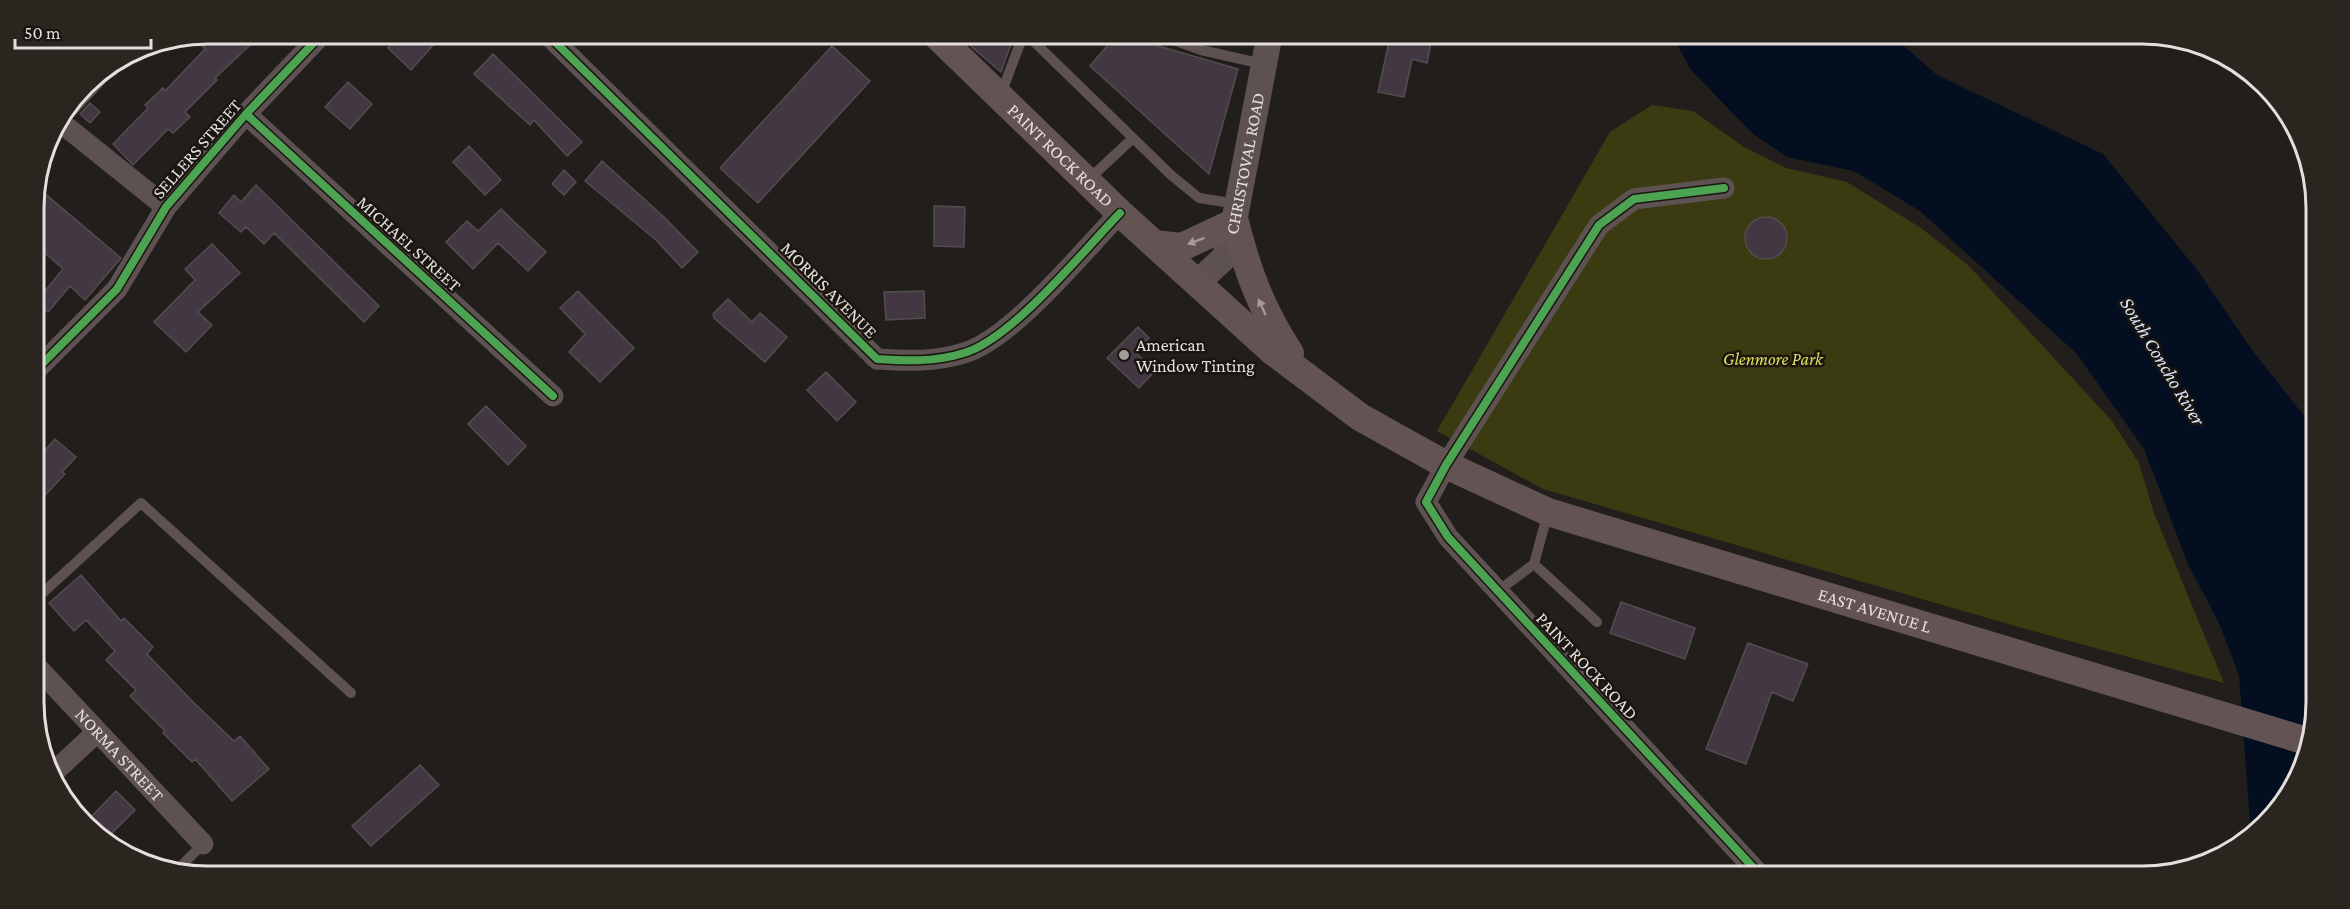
<svg xmlns="http://www.w3.org/2000/svg" width="2350" height="909" viewBox="0 0 2350 909" font-family="'Crimson Pro',serif">
	<rect width="100%" height="100%" fill="#211e1c"/>
	<path fill="#3b3b12" d="M1652 105 1693 111 1744 147 1786 168 1847 182 1921 228 1968 265 2112 421 2139 463 2154 513 2224 683 2022 628 1543 489 1437 431 1610 132Z"/>
	<path fill="#030f21" d="M1671 33H1889L1937 75 2103 154 2198 271 2252 350 2316 431 2317 701 2308 758 2251 836 2239 675 2219 623 2188 564 2144 449 2076 353 1920 211 1854 171 1787 157 1753 134 1691 70Z"/>
	<path fill="#433742" stroke="#514e4f" stroke-width="1.5" d="M211 33H263L215 78 217 80 185 112 190 117 173 133 168 129 133 165 113 144 148 108 145 105 163 88 165 91 205 49 200 43Z
		M402 33H444L411 70 388 48Z
		M958 33H1015L1001 72 973 48Z
		M1391 33H1433L1427 63 1412 59 1404 97 1378 92Z
		M1117 34 1238 69 1209 174 1090 66Z
		M832 46 870 81 758 203 720 168Z
		M493 54 582 142 567 156 534 120 530 125 474 74Z
		M348 82 372 104 350 129 325 107Z
		M90 103 100 112 90 123 80 114Z
		M469 146 501 180 485 195 453 162Z
		M602 161 665 218 698 252 682 268 656 240 585 181Z
		M564 170 576 182 564 195 552 184Z
		M256 185 379 306 364 322 274 233 264 244 246 227 241 232 219 213 234 195 241 202Z
		M36 186 121 258 85 300 70 286 48 312 36 302 63 269 36 245 41 239 34 233 33 196Z
		M934 206 965 207 964 247 934 246Z
		M501 209 546 252 528 271 498 243 473 269 446 242 467 221 478 231Z
		M1745 238a21 21 0 1 1 42 0a21 21 0 1 1-42 0Z
		M212 244 240 273 198 312 212 325 186 352 154 322 195 280 185 269Z
		M578 291 634 348 600 382 569 352 585 334 560 308Z
		M924 291 925 318 886 320 884 292Z
		M728 299 752 322 760 313 787 337 765 362 714 318 713 314Z
		M1138 327 1149 338 1135 352 1155 371 1139 388 1107 358Z
		M826 372 856 402 837 421 807 390Z
		M486 406 526 446 508 465 468 424Z
		M55 439 76 457 62 472 65 474 35 506V461Z
		M81 575 121 621 124 618 153 647 147 654 193 702 234 741 240 736 269 769 232 801 195 759 192 762 163 733 165 731 130 696 136 690 106 660 115 651 86 620 74 631 49 603Z
		M1621 602 1695 628 1685 659 1610 633Z
		M1748 643 1808 664 1793 701 1772 692 1746 764 1706 749Z
		M420 765 439 785 371 846 352 826Z
		M116 791 135 810 109 836 90 818Z"/>
	<g fill="none" stroke-linecap="round" stroke-linejoin="round">
		<path stroke="#5e5151" stroke-width="10" d="M1025 33 1171 175 1199 198 1238 204
			M1154 33 1201 50 1263 64
			M1001 94 1024 33
			M61 123 122 58
			M1087 181 1133 138
			M1534 564 1597 622
			M1498 591 1534 564 1548 512
			M36 599 141 503 351 693
			M176 871 203 844"/>
		<g stroke="#5e5151" stroke-width="21">
			<path d="M546 33 877 359C907 361 935 362 964 353 1012 339 1083 251 1120 213"/>
			<path d="M246 114 553 396"/>
			<path d="M59 121 166 207"/>
			<path d="M1724 188 1634 199 1599 225 1446 465 1426 502 1448 537 1761 876"/>
			<path d="M34 372 117 289 166 207 246 114 323 33"/>
			<path id="s1" d="M36 666 203 844"/>
			<path d="M54 772 97 732"/>
		</g>
		<path stroke="#5e5151" stroke-width="26" id="s2" d="M1197 283 1224 258 1230 243 1270 33"/>
		<g stroke="#635453" stroke-width="28">
			<path id="s3" d="M934 33 1120 213 1271 350 1360 417 1446 465 1548 512 2310 742"/>
			<path d="M1154 244 1182 247 1235 222C1247 270 1262 311 1290 353"/>
		</g>
		<defs>
			<path id="cycleway" d="M546 33 877 359C907 361 935 362 964 353 1012 339 1083 251 1120 213
				M246 114 553 396
				M1724 188 1634 199 1599 225 1446 465 1426 502 1448 537 1761 876
				M34 372 117 289 166 207 246 114 323 33"/>
		</defs>
		<use href="#cycleway" stroke="#1b1510" stroke-width="11"/>
		<use href="#cycleway" stroke="#4ca352" stroke-width="8"/>
	</g>
	<defs><path id="oneway-solid" d="M-6-.8H1V-3.2L6.5 0L1 3.2V.8H-6Z" transform="scale(1.5)"/></defs>
	<g fill="#a49a98">
		<use href="#oneway-solid" transform="translate(1196 241) rotate(159)"/>
		<use href="#oneway-solid" transform="translate(1262 307) rotate(-114)"/>
	</g>
	<circle fill="#a09b99" stroke="#1b1510" stroke-width="2" cx="1124" cy="355" r="6"/>
	<g text-anchor="middle" stroke-width="5" stroke-linejoin="round" paint-order="stroke">
		<g font-size="18" fill="#e4dfdc" stroke="#1b1510">
			<text transform="translate(197 149) rotate(-49)" y="6">SELLERS STREET</text>
			<text dy="6" stroke="none"><textPath href="#s3" startOffset="176">PAINT ROCK ROAD</textPath></text>
			<text dy="6" stroke="none"><textPath href="#s2" startOffset="134">CHRISTOVAL ROAD</textPath></text>
			<text transform="translate(409 244) rotate(42)" y="6">MICHAEL STREET</text>
			<text transform="translate(829 290) rotate(45)" y="6">MORRIS AVENUE</text>
			<text dy="6" stroke="none"><textPath href="#s3" startOffset="1126">EAST AVENUE L</textPath></text>
			<text transform="translate(1587 666) rotate(47)" y="6">PAINT ROCK ROAD</text>
			<text dy="6" stroke="none"><textPath href="#s1" startOffset="122">NORMA STREET</textPath></text>
		</g>
		<g font-size="18" fill="#e4dfdc" stroke="#1b1510" text-anchor="start">
			<text x="1136" y="351">American<tspan x="1136" dy="21">Window Tinting</tspan></text>
		</g>
		<g font-size="18" font-style="italic" fill="#dde05e" stroke="#1b1510">
			<text x="1773" y="365">Glenmore Park</text>
		</g>
		<g font-size="20" font-style="italic" fill="#d5e5f7" stroke="#1b1510">
			<text transform="translate(2163 361) rotate(59)" y="7">South Concho River</text>
		</g>
	</g>
	<path d="M0 0H2350V909H0ZM208 44H2142A164 164 0 0 1 2306 208V702A164 164 0 0 1 2142 866H208A164 164 0 0 1 44 702V208A164 164 0 0 1 208 44Z" fill="#2b2520" fill-rule="evenodd"/>
	<path fill="none" stroke="#e4dfdc" stroke-width="3" d="M208 44H2142A164 164 0 0 1 2306 208V702A164 164 0 0 1 2142 866H208A164 164 0 0 1 44 702V208A164 164 0 0 1 208 44Z"/>
	<path d="M15 39v9h136v-9" fill="none" stroke="#e4dfdc" stroke-width="3"/>
	<text x="24" y="39" font-size="18" fill="#e4dfdc" stroke="#1b1510" stroke-width="4.5" paint-order="stroke">50 m</text>
</svg>
